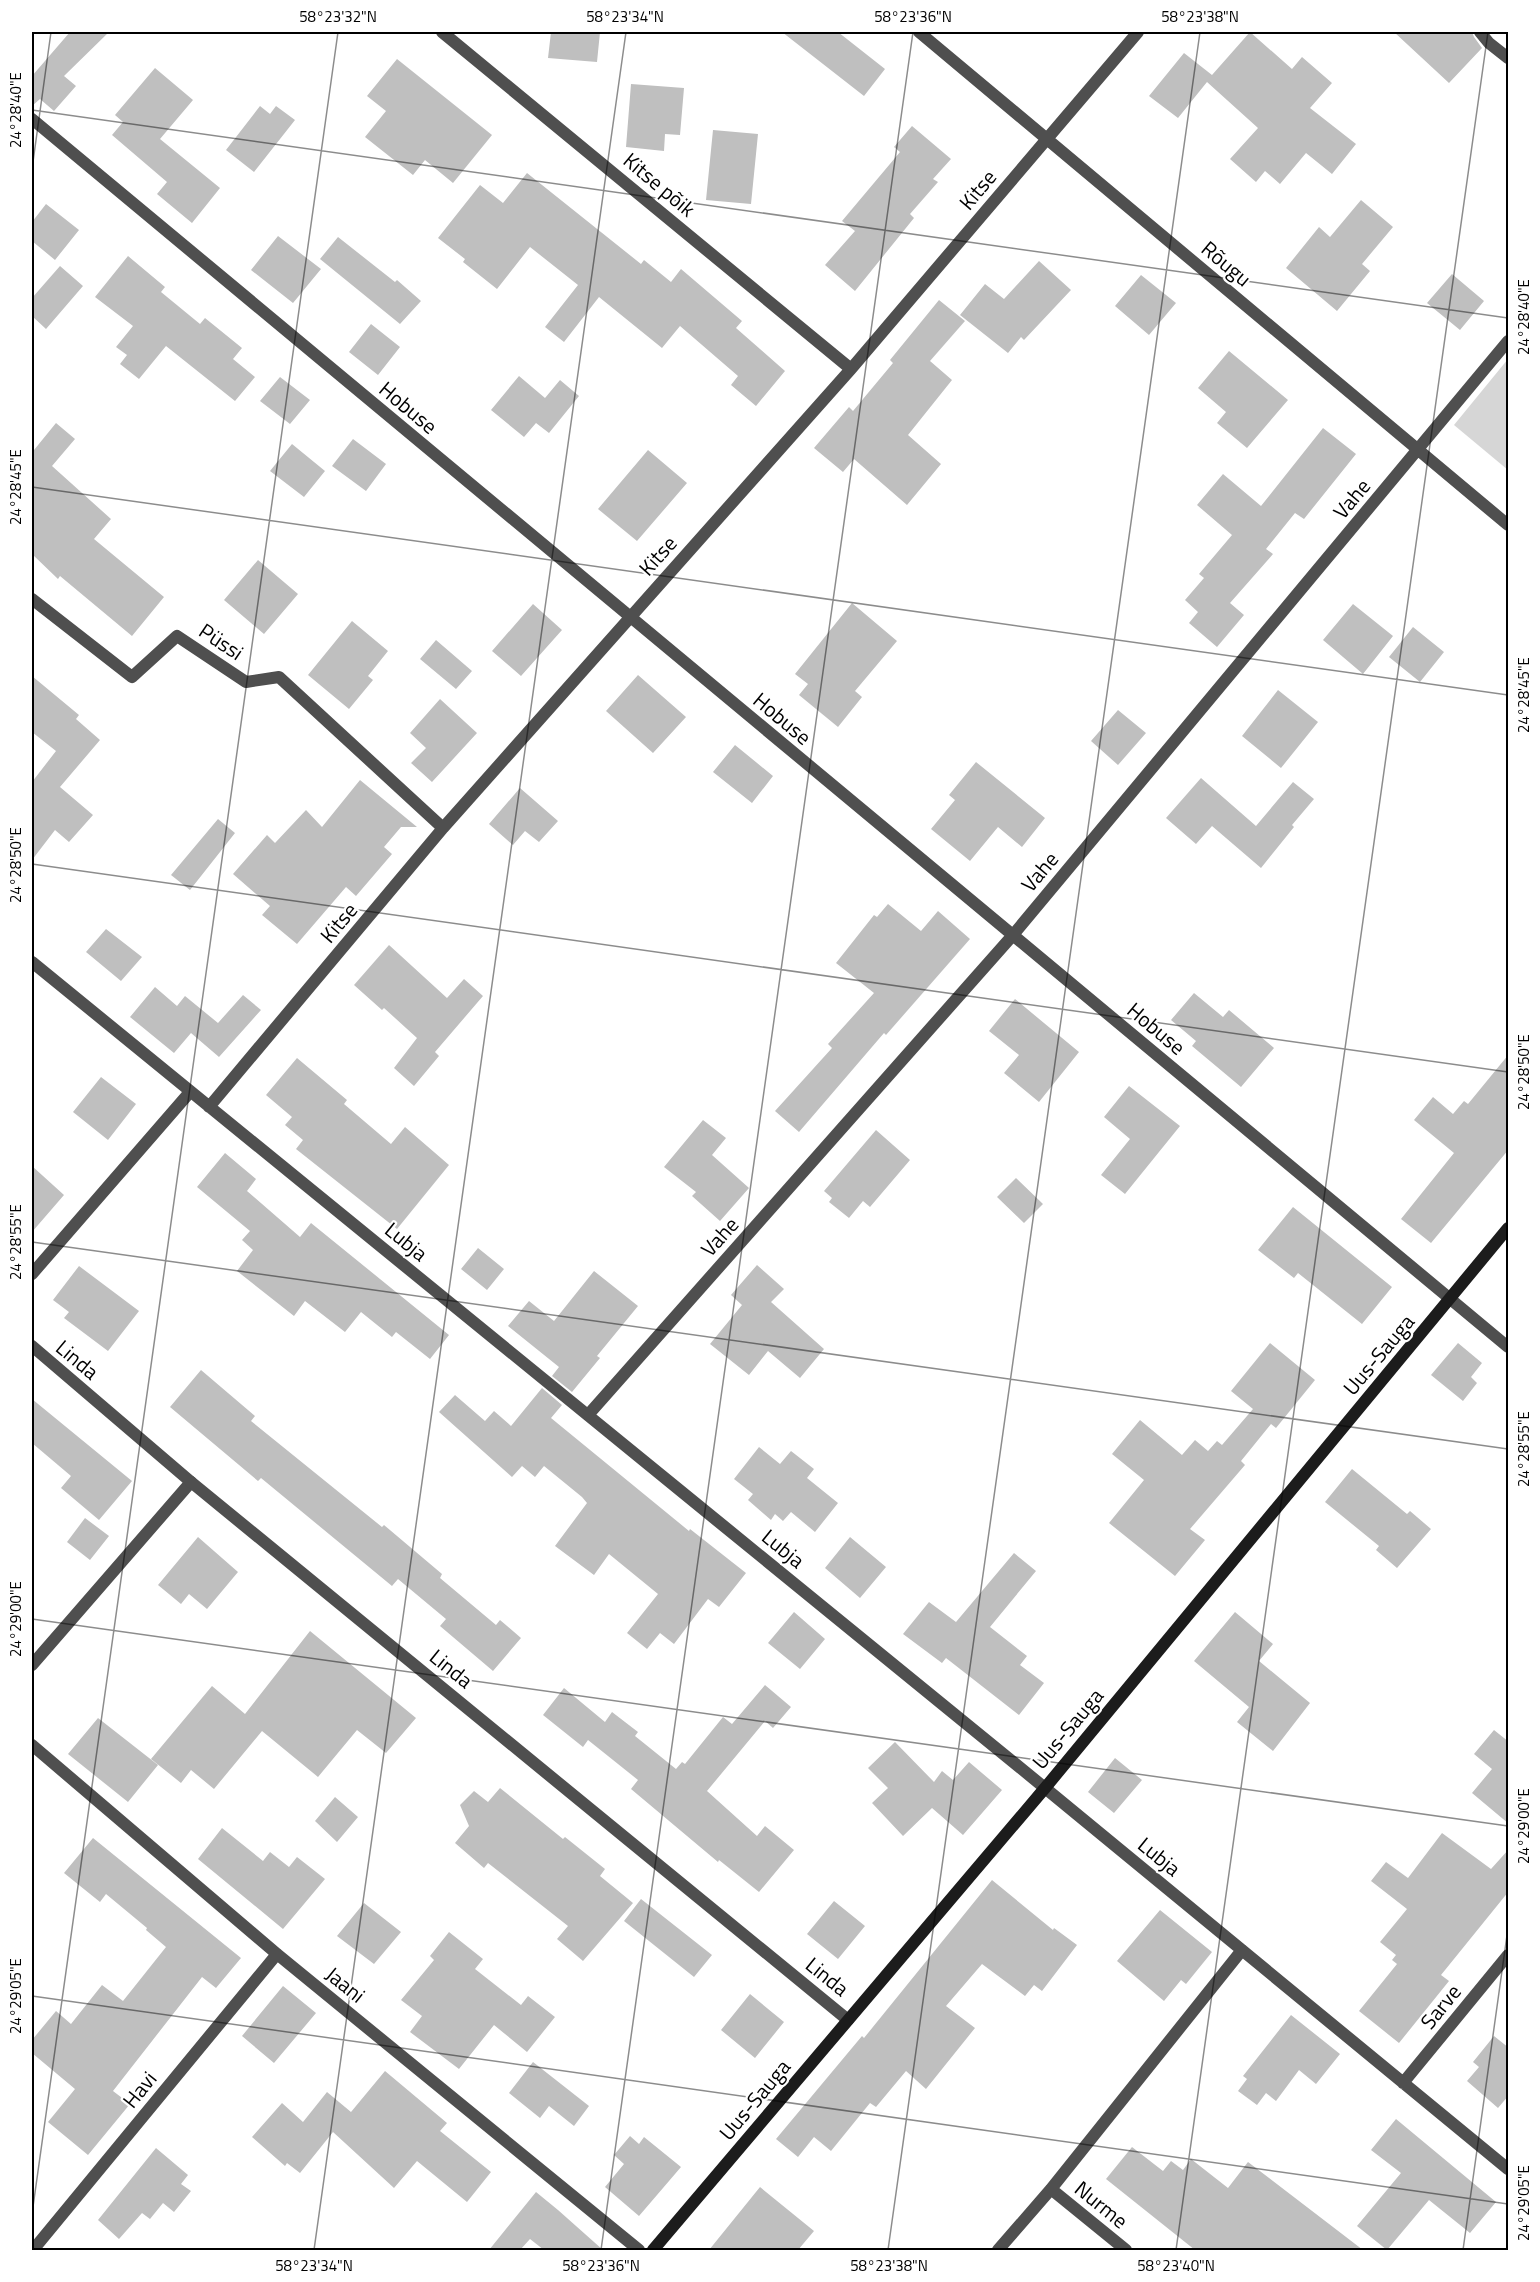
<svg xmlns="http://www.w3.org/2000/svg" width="1540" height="2282" viewBox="0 0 1540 2282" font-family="'Titillium Web',sans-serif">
	<rect width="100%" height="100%" fill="#fff"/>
	<path fill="#d6d6d6" d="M1508 359V470L1454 425Z"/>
	<path fill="#bfbfbf" d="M70 32H109L64 76 76 86 54 111 40 99 32 106V76Z
		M551 32H600L597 62 548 58Z
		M782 32H838L885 69 864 96Z
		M1250 32 1292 69 1302 57 1332 83 1310 108 1356 144 1332 174 1306 153 1280 184 1265 171 1256 182 1230 159 1258 128 1207 82 1178 118 1149 96 1184 53 1212 75Z
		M1394 32H1472L1474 37 1482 48 1449 83Z
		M397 59 492 135 453 183 425 160 413 175 365 137 386 111 367 96Z
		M155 68 193 100 160 139 220 188 192 223 157 194 167 182 112 135 123 122 115 115Z
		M631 84 684 88 680 135 665 134 664 151 626 147Z
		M260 106 270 114 276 106 295 120 254 172 226 150Z
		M912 126 951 159 933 179 938 182 910 214 914 218 855 291 825 265 855 231 842 221 900 152 894 147Z
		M713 130 758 134 751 204 706 200Z
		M527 173 641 264 644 260 671 282 681 269 742 321 736 328 785 371 756 406 731 385 738 376 680 326 662 348 599 297 564 342 545 327 578 285 530 247 497 289 463 262 465 259 438 238 480 185 503 203Z
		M1361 200 1393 227 1362 264 1370 271 1337 311 1286 268 1319 227 1330 237Z
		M46 204 79 230 55 260 32 241V222Z
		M278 236 321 269 293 303 251 270Z
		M338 237 395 282 397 280 421 301 400 324 320 259Z
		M128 256 165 287 161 292 200 324 205 318 242 348 233 359 255 377 235 401 166 346 139 379 120 364 127 355 116 347 133 326 95 297Z
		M1039 261 1071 290 1024 340 1021 337 1008 353 960 315 985 284 1004 299Z
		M60 266 83 286 46 329 32 316V298Z
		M1452 274 1484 301 1460 330 1427 303Z
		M1141 275 1176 303 1149 335 1115 306Z
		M939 300 965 321 930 361 952 380 908 435 941 464 907 505 854 459 843 472 814 448 849 407 853 411 893 363 890 360Z
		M371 324 400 347 378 375 349 352Z
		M1229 351 1288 400 1247 448 1217 423 1226 412 1198 388Z
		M519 376 545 398 560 380 579 396 549 433 536 423 524 437 491 410Z
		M280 377 310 400 290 424 260 401Z
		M56 423 75 439 52 466 111 519 94 539 164 597 132 636 60 576 58 579 32 554V448L34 450Z
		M1323 428 1356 454 1304 519 1295 513 1266 549 1273 554 1230 603 1244 615 1217 647 1189 623 1198 612 1185 600 1204 578 1199 574 1232 535 1197 505 1223 474 1261 506Z
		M353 439 386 464 366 491 332 466Z
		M292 444 325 471 304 497 270 471Z
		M648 450 687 483 637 541 598 509Z
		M258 560 298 594 264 634 224 600Z
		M852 603 897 641 855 691 862 697 838 727 799 695 808 684 795 674Z
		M533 604 562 630 521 676 492 651Z
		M1353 604 1393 636 1363 674 1323 640Z
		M352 621 388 651 368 676 373 680 349 709 308 675Z
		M1413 627 1444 652 1420 682 1389 657Z
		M436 640 472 671 456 689 420 659Z
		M638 675 686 717 653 753 606 711Z
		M32 676 79 715 76 719 100 740 60 787 93 815 69 842 55 830 32 860V782L56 751 32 732Z
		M1278 690 1318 722 1281 768 1242 736Z
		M440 699 477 733 432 782 411 763 426 748 410 733Z
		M1118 710 1146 733 1118 765 1091 741Z
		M735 745 773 776 752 803 713 772Z
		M976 762 1045 818 1022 847 998 827 970 861 931 829 955 800 949 795Z
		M1201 778 1256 826 1293 782 1314 799 1292 825 1294 827 1261 868 1212 826 1196 844 1166 818Z
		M360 780 417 827H401L384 847 392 854 356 896 346 887 297 944 262 915 270 906 233 874 267 835 275 843 306 810 322 827Z
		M520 788 558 821 539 842 525 831 513 845 489 824Z
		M218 819 235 833 190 890 171 875Z
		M888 904 921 931 938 911 970 939 886 1035 884 1033 799 1132 775 1111 832 1048 828 1044 874 993 836 963 874 915 877 917Z
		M106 929 142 957 121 981 86 952Z
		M389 945 447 998 464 979 483 996 435 1052 439 1056 414 1086 394 1068 417 1038 384 1008 382 1010 354 985Z
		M155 987 177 1006 185 996 218 1023 243 995 261 1010 219 1057 191 1033 174 1053 130 1017Z
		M1194 993 1223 1017 1229 1010 1274 1048 1241 1087 1192 1046 1196 1041 1171 1020Z
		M1015 999 1079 1052 1039 1102 1004 1073 1019 1055 989 1031Z
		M1509 1054V1149L1431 1243 1401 1219 1454 1153 1414 1120 1433 1097 1453 1114 1464 1101 1468 1104Z
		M297 1058 347 1100 344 1104 391 1144 405 1127 449 1165 397 1229 296 1149 303 1140 285 1125 292 1117 266 1095Z
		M101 1077 136 1104 108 1140 73 1112Z
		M1129 1086 1180 1126 1125 1194 1101 1175 1130 1139 1104 1117Z
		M703 1120 726 1138 712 1155 749 1188 720 1221 692 1196 696 1192 664 1167Z
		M876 1130 910 1160 870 1207 863 1201 849 1218 829 1202 832 1198 824 1191Z
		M225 1153 256 1179 247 1191 300 1237 311 1223 449 1335 430 1359 396 1332 392 1337 361 1312 345 1332 305 1301 294 1316 237 1271 253 1250 242 1240 250 1231 197 1187Z
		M32 1166 64 1195 32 1232Z
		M1016 1178 1043 1204 1024 1223 997 1197Z
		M1293 1207 1392 1287 1362 1324 1298 1273 1294 1278 1258 1250Z
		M478 1248 504 1269 487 1290 461 1269Z
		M757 1265 784 1289 771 1302 824 1349 800 1378 768 1351 749 1375 710 1344 742 1305 731 1295Z
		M79 1266 139 1311 108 1351 64 1318 69 1312 53 1300Z
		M594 1271 638 1306 597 1356 600 1358 572 1392 552 1376 559 1367 508 1326 529 1301 554 1321Z
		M1270 1343 1315 1380 1276 1428 1271 1424 1241 1461 1245 1465 1190 1529 1205 1540 1175 1576 1109 1523 1144 1480 1112 1454 1140 1420 1182 1455 1195 1440 1208 1451 1217 1441 1222 1445 1253 1409 1231 1391Z
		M1458 1343 1482 1363 1471 1377 1477 1383 1463 1401 1431 1375Z
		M201 1370 255 1416 251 1421 382 1527 384 1525 442 1574 440 1578 496 1625 500 1620 521 1638 493 1671 440 1626 446 1619 398 1579 392 1586 261 1478 258 1481 170 1407Z
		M542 1388 562 1405 551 1418 689 1531 690 1529 746 1573 719 1607 708 1599 674 1644 660 1633 647 1649 627 1633 658 1594 609 1554 594 1575 555 1546 587 1503 582 1497 544 1466 535 1477 522 1466 512 1477 439 1412 455 1395 485 1421 494 1411 511 1426Z
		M32 1399 132 1481 99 1520 61 1488 71 1476 32 1443Z
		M759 1447 780 1464 791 1451 814 1469 807 1478 838 1503 815 1532 791 1512 783 1521 775 1514 771 1520 748 1500 753 1494 734 1479Z
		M1352 1469 1407 1514 1410 1511 1431 1529 1397 1568 1376 1550 1379 1546 1325 1502Z
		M85 1518 109 1536 90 1560 67 1542Z
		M198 1537 238 1572 207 1609 189 1594 181 1604 158 1585Z
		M850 1537 886 1567 860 1598 825 1568Z
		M1014 1553 1036 1571 990 1627 1027 1656 1020 1665 1044 1683 1019 1715 946 1658 942 1663 903 1634 929 1602 956 1622Z
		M794 1612 825 1639 800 1669 768 1643Z
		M1235 1612 1273 1644 1259 1661 1310 1703 1273 1751 1237 1722 1249 1707 1194 1661Z
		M310 1631 416 1718 386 1753 357 1730 318 1777 262 1731 214 1789 191 1770 181 1783 151 1759 212 1686 245 1714Z
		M765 1685 791 1707 773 1728 765 1721 707 1791 757 1836 765 1826 794 1850 759 1892 719 1860 718 1862 631 1789 638 1780 588 1740 583 1747 543 1715 564 1688 605 1722 612 1712 638 1732 635 1736 676 1769 682 1762 685 1764 723 1717 732 1724Z
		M98 1718 158 1765 128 1802 68 1754Z
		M1494 1730 1509 1742V1824L1472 1793 1492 1769 1474 1754Z
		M895 1742 934 1782 942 1771 953 1780 969 1762 1002 1790 963 1835 932 1808 903 1836 872 1803 888 1788 868 1768Z
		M1115 1758 1142 1780 1114 1813 1088 1792Z
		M500 1788 563 1839 565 1837 605 1869 600 1876 633 1903 583 1961 557 1939 568 1926 488 1863 484 1868 455 1843 469 1826 460 1805 474 1791 488 1802Z
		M335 1797 358 1817 337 1842 315 1821Z
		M222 1828 263 1861 270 1852 289 1867 297 1857 325 1879 283 1929 198 1859Z
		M1442 1833 1491 1869 1509 1849V1891L1441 1975 1449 1981 1399 2043 1359 2011 1397 1964 1392 1960 1396 1955 1380 1942 1407 1909 1371 1881 1386 1862 1408 1878Z
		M93 1838 241 1958 216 1988 202 1977 113 2091 130 2104 88 2155 48 2122 75 2089 32 2053V2040L56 2011 71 2024 102 1985 123 2001 166 1947 146 1930 147 1928 106 1894 100 1902 64 1873Z
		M992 1880 1053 1930 1054 1928 1077 1945 1042 1991 1034 1985 1025 1996 982 1964 946 2006 975 2028 926 2089 906 2071 876 2107 870 2103 831 2151 814 2137 798 2157 776 2139 862 2036 864 2038Z
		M641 1899 712 1955 694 1977 624 1921Z
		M834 1901 865 1926 838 1959 807 1934Z
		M364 1903 401 1932 374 1964 337 1936Z
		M1160 1910 1212 1952 1186 1984 1181 1980 1164 2001 1117 1961Z
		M449 1932 483 1959 475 1969 521 2005 528 1996 555 2017 527 2052 494 2025 459 2069 410 2032 422 2016 401 2000 434 1960 430 1956Z
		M283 1986 316 2013 274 2063 242 2036Z
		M750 1994 784 2022 755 2058 721 2030Z
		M1291 2015 1340 2054 1316 2084 1299 2070 1276 2101 1266 2093 1257 2105 1238 2091 1247 2079 1243 2076Z
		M1494 2036 1509 2048V2095L1498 2108 1467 2081 1479 2067 1473 2062Z
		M533 2062 589 2106 574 2126 549 2106 540 2118 509 2093Z
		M385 2071 447 2123 440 2131 491 2172 467 2202 417 2161 394 2188 333 2132 300 2173 287 2163 285 2166 252 2137 282 2103 303 2122 327 2092 351 2112Z
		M1396 2119 1496 2202 1470 2233 1429 2200 1387 2250 1357 2226 1401 2173 1371 2150Z
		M630 2136 639 2144 644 2137 681 2167 639 2216 605 2187 624 2164 614 2155Z
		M1132 2147 1163 2171 1171 2161 1183 2170 1191 2159 1228 2188 1248 2162 1363 2250H1195L1106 2179Z
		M156 2148 188 2175 181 2184 191 2191 174 2212 163 2203 150 2219 142 2213 119 2239 98 2220Z
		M760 2187 814 2231 798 2250H709Z
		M536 2192 558 2210 603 2250H544L530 2239 520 2250H489Z"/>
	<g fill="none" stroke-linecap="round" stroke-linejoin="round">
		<path stroke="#4f4f4f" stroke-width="12" d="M1480 32 1489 43 1508 58
			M32 1274 190 1092
			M32 1665 191 1482"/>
		<path stroke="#4f4f4f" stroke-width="12" d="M442 32 851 369
			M919 32 1508 525
			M32 119 1508 1347
			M32 599 132 677 177 636 246 682 279 677 443 828
			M32 962 1045 1788 1508 2169
			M209 1107 443 828 851 369 1138 32
			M32 1346 191 1482 848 2020
			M588 1415 1013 935 1508 341
			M32 1745 277 1954 639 2250
			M1403 2083 1508 1955
			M1051 2189 1126 2250
			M33 2250 277 1954
			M998 2250 1051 2189 1242 1950"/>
		<path stroke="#1c1c1c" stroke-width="12" d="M653 2250 1045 1788 1508 1228"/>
	</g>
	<path fill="none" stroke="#000" stroke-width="1.5" stroke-opacity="0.45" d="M32 110 1508 318M32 169 51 32M32 487 1508 695M32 864 1508 1072M32 1242 1508 1449M32 1619 1508 1826M32 1996 1508 2204M32 2214 338 32M314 2250 626 32M601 2250 913 32M888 2250 1200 32M1176 2250 1488 32M1463 2250 1508 1928"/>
	<g text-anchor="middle" stroke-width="4.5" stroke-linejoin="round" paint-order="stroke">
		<g font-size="21" fill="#000" stroke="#fff">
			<text transform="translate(659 185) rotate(40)" y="7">Kitse põik</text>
			<text transform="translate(978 190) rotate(-50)" y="7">Kitse</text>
			<text transform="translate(1226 264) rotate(40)" y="7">Rõugu</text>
			<text transform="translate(408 408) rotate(40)" y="7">Hobuse</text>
			<text transform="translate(1352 499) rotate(-50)" y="7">Vahe</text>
			<text transform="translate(658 556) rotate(-48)" y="7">Kitse</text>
			<text transform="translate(221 642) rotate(34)" y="7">Püssi</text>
			<text transform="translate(782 719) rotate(40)" y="7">Hobuse</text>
			<text transform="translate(1040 872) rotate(-50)" y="7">Vahe</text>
			<text transform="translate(339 923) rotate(-50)" y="7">Kitse</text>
			<text transform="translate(1156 1029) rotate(40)" y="7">Hobuse</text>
			<text transform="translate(720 1237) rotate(-48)" y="7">Vahe</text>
			<text transform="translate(406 1242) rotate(39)" y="7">Lubja</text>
			<text transform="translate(1379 1355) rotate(-50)" y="7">Uus-Sauga</text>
			<text transform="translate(77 1360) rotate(40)" y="7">Linda</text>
			<text transform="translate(783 1549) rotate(39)" y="7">Lubja</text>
			<text transform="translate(451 1669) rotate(39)" y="7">Linda</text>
			<text transform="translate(1068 1729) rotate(-50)" y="7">Uus-Sauga</text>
			<text transform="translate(1159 1857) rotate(39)" y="7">Lubja</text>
			<text transform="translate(827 1977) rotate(39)" y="7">Linda</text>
			<text transform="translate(345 1985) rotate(39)" y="7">Jaani</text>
			<text transform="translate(1441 2007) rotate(-51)" y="7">Sarve</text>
			<text transform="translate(140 2090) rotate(-51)" y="7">Havi</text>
			<text transform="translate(755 2100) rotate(-50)" y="7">Uus-Sauga</text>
			<text transform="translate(1101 2205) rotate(39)" y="7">Nurme</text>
		</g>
	</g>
	<rect width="1540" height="2282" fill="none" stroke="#ffffff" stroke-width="66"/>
	<rect x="33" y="33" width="1474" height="2216" fill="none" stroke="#000" stroke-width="2"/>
	<g font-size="15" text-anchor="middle" fill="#000">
		<text x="338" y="22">58°23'32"N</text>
		<text x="625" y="22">58°23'34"N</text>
		<text x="913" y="22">58°23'36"N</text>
		<text x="1200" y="22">58°23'38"N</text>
		<text transform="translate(16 110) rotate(-90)" y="5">24°28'40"E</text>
		<text transform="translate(1524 317) rotate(-90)" y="5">24°28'40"E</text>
		<text transform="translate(16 487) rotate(-90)" y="5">24°28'45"E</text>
		<text transform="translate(1524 695) rotate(-90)" y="5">24°28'45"E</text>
		<text transform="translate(16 865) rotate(-90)" y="5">24°28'50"E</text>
		<text transform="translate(1524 1072) rotate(-90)" y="5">24°28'50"E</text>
		<text transform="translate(16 1242) rotate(-90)" y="5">24°28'55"E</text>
		<text transform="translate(1524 1449) rotate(-90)" y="5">24°28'55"E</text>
		<text transform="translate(16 1619) rotate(-90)" y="5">24°29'00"E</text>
		<text transform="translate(1524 1826) rotate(-90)" y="5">24°29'00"E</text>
		<text transform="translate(16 1996) rotate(-90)" y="5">24°29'05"E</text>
		<text transform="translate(1524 2203) rotate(-90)" y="5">24°29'05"E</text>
		<text x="314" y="2271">58°23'34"N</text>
		<text x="601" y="2271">58°23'36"N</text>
		<text x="889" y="2271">58°23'38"N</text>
		<text x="1176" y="2271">58°23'40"N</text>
	</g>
</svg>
